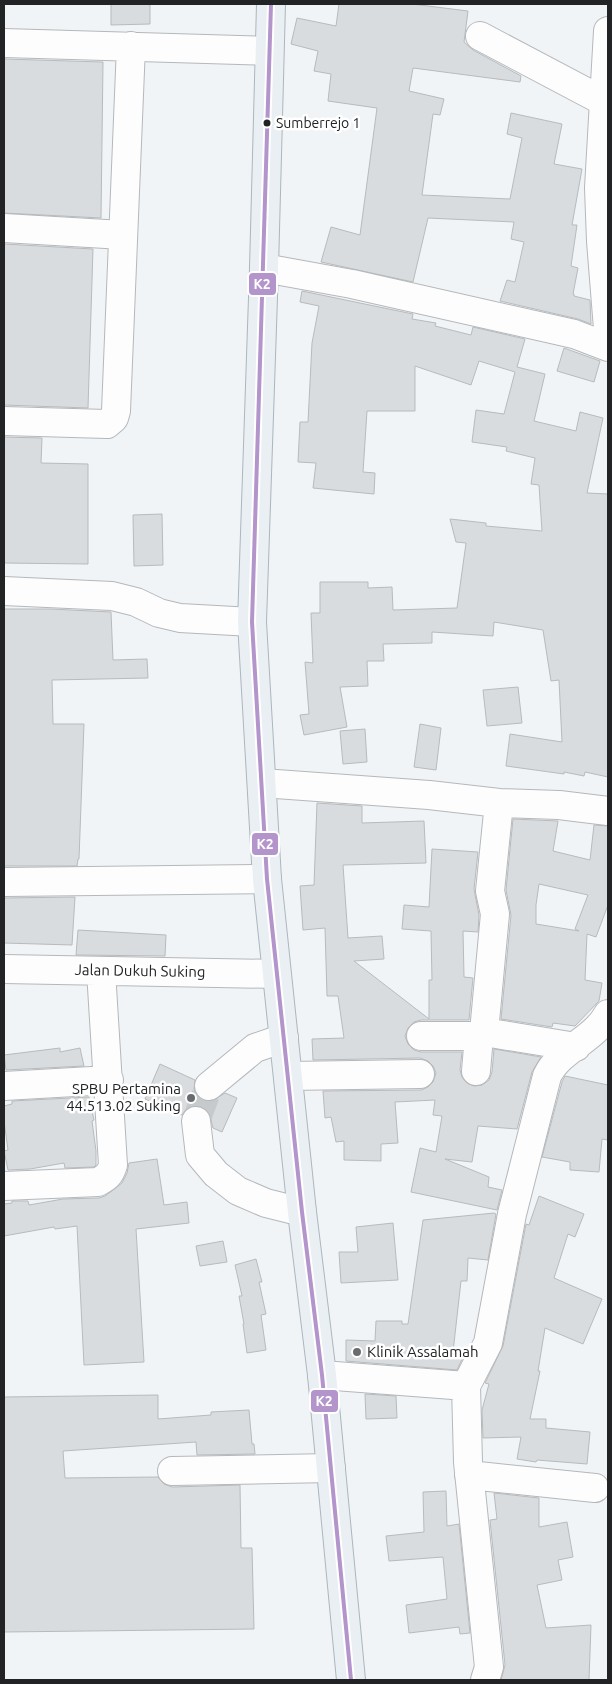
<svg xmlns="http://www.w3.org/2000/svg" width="612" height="1684" viewBox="0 0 612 1684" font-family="Ubuntu,sans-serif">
	<rect width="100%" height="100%" fill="#f0f4f7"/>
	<path fill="#d8dcde" stroke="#b8bbbd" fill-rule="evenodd" d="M111 4H150V24L111 25Z
		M339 4H412L468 11 464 42 473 50 521 76 520 82 413 68 409 91 444 99 440 115 433 114 422 195 510 199 522 138 507 134 511 113 562 124 554 164 582 169 572 225H577L571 266 578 268 573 294H574V296L590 300 591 324 578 319 500 301 507 280 515 282 524 242 511 239 514 222 428 218 413 282 321 262 331 227 360 235 377 108 328 101 331 74 314 71 318 51 291 44 297 18 336 26Z
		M4 59 103 62 101 218 4 213Z
		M4 244 93 249 88 408 4 405Z
		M302 291 413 314 412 319 436 323 435 326 471 335 473 327 525 339 517 367 545 374 534 421 576 431 580 412 603 418 587 493 608 494V777L585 772 584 776 564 772V774L506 766 510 734 562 742 559 680 551 681 543 630 494 622 493 636 432 632V643L383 644 384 661H367L368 686 340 687 347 727 304 735 300 715 309 714 305 662 313 663 311 613H320V582H368V588L392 587 393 610 457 608 466 543 456 542 450 519 486 523V526L542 531 539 485 531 484 535 458 506 451 507 447 472 442 476 410 504 414 515 372 479 361 471 385 415 366V411H367L363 472 375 473 374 494 313 488 316 463 298 462 300 422H308L312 343 319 306 300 302Z
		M564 348 600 361 594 382 557 371Z
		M4 437 42 438 41 463 88 464V564L4 563Z
		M162 514 163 565 134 566 133 515Z
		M4 609H51L111 612 113 660 147 659 148 678 52 680 53 724H84L79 859H78L77 866H4Z
		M518 687 522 723 487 726 483 690Z
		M420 724 441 728 436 770 414 767Z
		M365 729 367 762 343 764 340 731Z
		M317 803 362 806V823L424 821 426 863 343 865 348 938 382 936 384 959 354 961 429 1019V980H432L431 931 402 929 404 905 429 907 432 849 478 852 474 889 479 915 478 932 463 931 464 977 473 978 469 1020H421L414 1022 408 1028 405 1036 408 1044 414 1050 421 1052H462L460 1070 462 1077 467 1083 474 1086 482 1085 489 1080 492 1072 494 1049 541 1057 532 1072 517 1129 478 1126 472 1162 445 1159 489 1177 488 1187 502 1190 497 1210 411 1192 420 1148 436 1152 442 1116 433 1115 435 1100 395 1102 398 1143 381 1144V1161L344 1160V1141L336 1142 331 1117 325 1118 323 1091 421 1090 428 1087 433 1082 436 1073 433 1066 428 1061 420 1058 313 1060 312 1039 344 1038 338 996H327L325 928 303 930 300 886 314 885Z
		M513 819 558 821 553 851 590 860 594 825 608 826V905L596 937 587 934 585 980 602 983 599 1001 575 1026 553 1023 552 1027 501 1019 511 915 506 890ZM539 884 588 895 575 929 579 931 536 924V905Z
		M75 897 72 945 4 943V898Z
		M78 930 166 935 165 956 76 955Z
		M60 1048V1052L80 1048 84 1066 6 1070 4 1055Z
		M160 1064 195 1080 194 1089 197 1096 203 1100 212 1101 225 1093 237 1098 222 1132 213 1128 209 1112 202 1107 194 1106 187 1108 182 1115 145 1099Z
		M565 1076 608 1085V1140L602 1139 599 1172 570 1170V1162L542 1157 562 1082Z
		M89 1097 94 1120 92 1121 96 1151V1165L94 1167 65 1168 64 1163 30 1169 8 1170 4 1151 8 1150 4 1121V1106L12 1104V1101Z
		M157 1159 164 1205 187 1202 189 1223 136 1229 144 1362 84 1365 77 1226 55 1229 54 1227 4 1236V1204L12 1203V1201H28L29 1205 63 1199 99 1198 105 1196 122 1183 127 1173 129 1163Z
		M539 1196 584 1214 575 1237 568 1234 554 1278 602 1299 583 1344 545 1328 538 1371H540L530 1419H546V1428L590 1432 587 1464 537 1460 536 1462 517 1459 521 1437 483 1438 482 1410 489 1384 485 1383 503 1346 526 1224 529 1225Z
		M494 1213 496 1214 488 1260 468 1258 467 1281H461L453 1352 464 1355 457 1370 346 1361V1340L375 1341 376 1321H402V1324H408L423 1220Z
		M393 1223 398 1280 341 1283 339 1252H358L356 1227Z
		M223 1241 227 1262 200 1266 196 1246Z
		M256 1259 262 1282H259L266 1314 261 1315 266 1350 247 1353 243 1324H244L239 1296H242L235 1265Z
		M365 1394 396 1396 397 1418 366 1419Z
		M158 1395V1419L211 1415V1412L249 1410 252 1444H254L255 1454 197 1455 196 1442 63 1451 65 1478 158 1477 164 1484 172 1487 240 1485 241 1548H252L254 1629 4 1632V1397Z
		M446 1491 447 1526 459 1524 470 1633 460 1634 459 1627 409 1633 406 1605 447 1599 443 1557 389 1561 386 1536 424 1532 423 1492Z
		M494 1493 539 1498V1527L567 1522 573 1557 558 1560 562 1580 537 1585 546 1628 591 1625 589 1680H501L505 1665 490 1520 497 1519Z"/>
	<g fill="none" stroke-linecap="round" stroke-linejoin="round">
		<path stroke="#c7cacd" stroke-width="28" stroke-dasharray="28 14" stroke-linecap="butt" d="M196 1121 209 1086"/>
		<defs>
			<path id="minor" d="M608 31 599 188 601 241 608 329
				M480 36 603 101
				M4 43 269 51
				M4 228 123 235
				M264 268 352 284 574 334 608 347
				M4 421 107 424 114 418 116 411 131 46
				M4 591 112 596 136 602 159 613 180 618 252 622
				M262 783 429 795 499 803 559 805 608 811
				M4 882 267 879
				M4 969 276 974
				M484 1032 576 1047
				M421 1036H479
				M476 1071 479 1036 484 1032 495 914 490 891 499 803
				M288 1076 420 1074
				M4 1086 109 1080
				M209 1086 255 1048 284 1038
				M196 1121 200 1155 216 1174 238 1191 266 1203 302 1212
				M4 1186 98 1182C107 1177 110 1175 113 1165L101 971
				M322 1375 466 1386
				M172 1471 331 1468
				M469 1475 595 1488
				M485 1680 489 1667 468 1462 466 1386 488 1343 512 1214 547 1076C560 1049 594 1040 608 1014"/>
			<path id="major" d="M271 4 264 268 252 622 267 879 302 1212 322 1375 351 1680"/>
		</defs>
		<use href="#minor" stroke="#b5b8ba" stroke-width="30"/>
		<use href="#major" stroke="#acb6bd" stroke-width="30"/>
		<use href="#minor" stroke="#fdfdfe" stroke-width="28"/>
		<use href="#major" stroke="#e9eff3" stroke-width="28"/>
		<defs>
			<path id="bus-1" d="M271 4 252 622 267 879 302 1212 322 1375 351 1680"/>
		</defs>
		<use href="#bus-1" stroke="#fff" stroke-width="8"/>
		<use href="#bus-1" stroke="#b394cb" stroke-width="4"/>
	</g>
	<circle fill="#212325" stroke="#fff" stroke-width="2" cx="267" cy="123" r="4.5"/>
	<g fill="#696c6e" stroke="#fff" stroke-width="2">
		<circle cx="191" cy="1098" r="5"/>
		<circle cx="357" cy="1352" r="5"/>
	</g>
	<g text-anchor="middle" stroke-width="5" stroke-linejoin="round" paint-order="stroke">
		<g font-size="14" fill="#212325" stroke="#fff" text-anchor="start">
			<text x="276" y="128">Sumberrejo 1</text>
		</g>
		<g font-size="15" fill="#212325" stroke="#fff">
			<text transform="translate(140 971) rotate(1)" y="5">Jalan Dukuh Suking</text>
		</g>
		<g font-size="15" fill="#212325" stroke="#fff" text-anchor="end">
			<text x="181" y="1094">SPBU Pertamina<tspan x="181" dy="17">44.513.02 Suking</tspan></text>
			<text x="367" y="1357" text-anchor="start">Klinik Assalamah</text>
		</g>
	</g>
	<g stroke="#fff" stroke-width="2">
		<rect x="248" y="272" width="29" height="24" rx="5" fill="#b394cb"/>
		<rect x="251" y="832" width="28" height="24" rx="5" fill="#b394cb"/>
		<rect x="310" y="1389" width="29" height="24" rx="5" fill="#b394cb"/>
	</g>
	<g font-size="14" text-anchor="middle" font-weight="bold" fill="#fff">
		<text x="262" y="289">K2</text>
		<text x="265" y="849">K2</text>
		<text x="324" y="1406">K2</text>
	</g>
	<rect width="612" height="1684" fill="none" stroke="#212325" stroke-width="10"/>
</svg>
